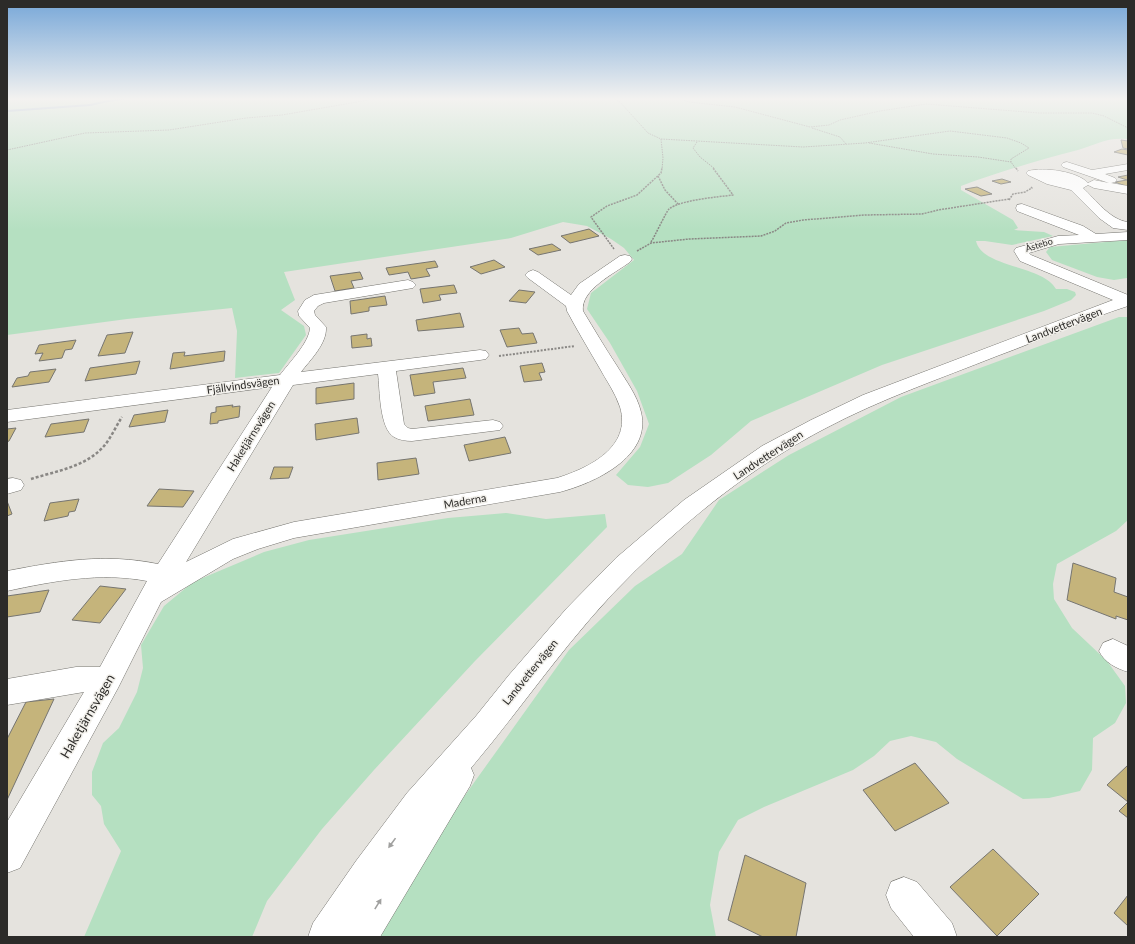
<svg xmlns="http://www.w3.org/2000/svg" width="1135" height="944" viewBox="0 0 1135 944" font-family="Lato,sans-serif">
	<rect width="100%" height="100%" fill="#e5e3de"/>
	<path fill="#b5e0c1" d="M7 98H1128V139C1106 137 1098 144 1078 150 1039 160 999 172 961 186V190L1013 220 1018 228 1014 230 1044 232 1053 236 1012 245 985 241H976C982 268 1043 265 1056 289H1067L1075 292 1076 295 1071 300 1044 311 882 365 751 421 711 455 668 483 648 487 628 485 616 475 640 447 649 424 637 391 610 343 587 309 591 293 634 260 624 248 611 239 587 226 563 222 511 238 284 272 295 300 281 310 304 326 306 335 279 373 235 378 237 331 232 308 127 319 7 335Z
		M1128 240V278H1127L1114 280 1097 277 1052 260 1046 252 1050 247Z
		M1119 317H1128V520L1116 531 1057 564 1053 584 1054 599 1072 628 1107 661 1125 686 1126 703 1115 723 1093 738 1092 770 1080 791 1049 798 1023 799 957 759 936 742 911 736 890 741 874 756 853 770 764 807 738 820 719 852 710 905 716 937H372L395 893 569 650 635 586 682 554 719 500 789 455 901 397Z
		M506 513 546 519 605 514 607 527 475 661 374 770 322 829 267 901 252 937H84L121 851 104 824 101 806 92 795V772L103 743 119 728 137 692 143 668 141 645 164 606 193 582 264 552 309 540 448 518Z"/>
	<g fill="none" stroke-linecap="round" stroke-linejoin="round">
		<path fill="#6d94bf" fill-rule="evenodd" d="M126 98H135L108 102 90 106 7 112V110L90 104 108 100Z"/>
	</g>
	<path fill="#c5b47b" stroke="#767571" d="M1121 140 1128 141V149L1123 148Z
		M1122 149 1128 150V155L1114 152Z
		M1128 175V187L1115 182 1127 180 1118 177Z
		M1002 179 1011 182 1001 184 992 181Z
		M977 187 992 194 981 196 965 189Z
		M589 229 599 236 570 243 561 236Z
		M552 244 561 250 538 255 529 249Z
		M494 260 505 267 481 274 470 267Z
		M435 261 438 267 426 269 430 276 411 279 408 272 389 275 386 268Z
		M360 272 363 279 351 281 354 288 335 291 330 276Z
		M454 285 457 293 439 295 441 300 423 303 420 289Z
		M519 290 535 292 526 303 509 301Z
		M385 296 387 305 369 307V311L351 314 350 301Z
		M460 313 464 327 418 331 416 320Z
		M519 328 522 334 533 333 537 343 507 347 500 330Z
		M133 332 125 353 98 356 107 335Z
		M367 334V339L371 338 372 346 352 348 351 336Z
		M76 340 72 349 65 350 62 358 39 361 43 353 35 354 39 345Z
		M225 351 224 361 170 369 173 353 185 352 184 356Z
		M140 361 136 374 85 381 90 368Z
		M542 363 545 372 539 373 542 380 524 382 520 366Z
		M463 368 466 378 433 382 435 393 414 396 410 375Z
		M56 369 49 382 12 387 17 378 28 376 30 372Z
		M354 383V399L316 404V388Z
		M470 399 474 415 428 421 425 406Z
		M233 405 232 407 240 406 239 417 218 421V423L210 424 211 413 216 412V407Z
		M168 410 165 422 129 427 134 415Z
		M357 418 359 433 316 440 315 424Z
		M89 419 84 432 45 437 51 424Z
		M16 428 9 441 7 442V429Z
		M505 437 511 453 469 461 464 445Z
		M416 458 419 474 378 480 377 463Z
		M274 467H293L289 478 270 479Z
		M159 489 194 491 183 507 147 506Z
		M79 499 75 511 69 512 68 516 44 521 50 503Z
		M7 501 12 514 7 516Z
		M1073 563 1116 578 1114 592 1128 597V620L1116 616V619L1067 600Z
		M100 586 126 589 100 623 72 620Z
		M49 590 40 612 7 617V596Z
		M54 699 7 800V739L26 702Z
		M915 763 949 803 895 831 863 790Z
		M1128 765V818L1119 811 1128 802 1107 785Z
		M993 849 1039 894 997 936 950 887Z
		M745 855 806 883 796 937H763L728 920Z
		M1128 895V926L1114 913Z"/>
	<g fill="none" stroke-linecap="round" stroke-linejoin="round">
		<defs>
			<path id="minor" d="M1067 162 1092 170 1128 164V170L1105 174 1115 178 1117 180 1115 182 1111 183 1128 186V194L1094 188 1088 185 1083 188C1095 199 1110 220 1128 222V230L1113 228 1099 218 1071 190 1047 184 1028 175 1026 173 1028 171C1044 167 1077 171 1088 183L1094 180 1109 183 1063 167 1061 165 1063 163Z
				M1022 204 1083 226 1096 234 1128 232V240L1059 244 1029 253 1031 255 1128 295V306C1084 320 1041 340 997 356 939 379 881 399 826 428 755 465 691 516 635 571 573 631 526 703 471 768L474 775 470 786 380 937H308L313 923 356 861 407 793 476 716 509 675 567 608 616 558 684 500 762 446 811 420 863 395 1113 300 1020 261 1014 251 1016 248 1058 236 1079 235 1017 211 1016 208 1017 205Z
				M625 255 630 256 632 259 630 262C615 273 580 290 583 311 594 329 605 348 617 366 626 381 637 395 641 412 652 457 594 483 560 492L294 538 258 549 233 559 161 602 118 688 20 868 7 873V822L84 692 7 705V679L76 667H100L147 581C100 572 54 581 7 591V571C59 561 105 553 158 564L272 387 7 422V410L280 375C289 363 309 343 310 328L299 316 298 311 305 300 314 295 408 280 413 282 416 285 413 288 324 303 318 306 314 311 315 315 326 327C327 344 310 360 301 372L480 350 486 351 489 355 486 359 480 360 396 371 404 424 408 428 412 429 493 420 500 422 503 426 500 430 412 441C406 441 399 440 394 437 379 428 380 389 378 374L293 385 186 562 233 539 294 522 557 478C589 468 632 447 620 407 615 392 606 380 599 367 588 348 577 330 567 311L566 306 528 278 525 275 528 272 533 270 538 272 571 295 579 284 620 256Z
				M13 478 21 480 24 485 21 490 7 494V479Z
				M1113 639 1128 646V672C1116 668 1105 663 1099 651L1103 643Z
				M904 877 917 882 952 923 957 937H914L891 908 886 895 891 882Z"/>
		</defs>
		<use href="#minor" stroke="#75746f" stroke-width="1"/>
		<path stroke="#898784" stroke-width="1" stroke-dasharray="1.5 1" stroke-linecap="butt" d="M612 98 620 102 648 133 661 139 803 147 865 143 950 131 1007 138 1021 143 1029 148 1011 159V162L1016 169
			M677 98 689 102 735 107 810 127 829 125 840 120 880 111 926 104 1039 113H1092L1104 116 1128 128
			M812 128 840 137 846 144
			M661 139 663 158 662 169
			M697 142 693 148 700 157 715 169
			M869 143 933 154 978 157 1011 162
			M7 150 85 133 169 130 246 118 282 115 380 98"/>
		<path stroke="#898784" stroke-width="1.5" stroke-dasharray="2 1" stroke-linecap="butt" d="M1016 168 1018 171
			M658 176 665 190 678 204
			M1009 200 1013 194 1025 192 1032 188 1031 187
			M651 242C655 236 666 212 669 209 680 200 718 197 733 195L713 168
			M614 249 591 217 607 206 637 195 661 173 662 168
			M637 251 651 243 689 239 761 236 775 231 786 223 803 220 865 215 922 214 938 210 1009 199"/>
		<path stroke="#898784" stroke-width="2" stroke-dasharray="2 1.5" stroke-linecap="butt" d="M499 356 575 346"/>
		<path stroke="#898784" stroke-width="2.5" stroke-dasharray="3 2" stroke-linecap="butt" d="M31 479C56 471 86 467 104 446 111 438 116 426 122 417"/>
		<use href="#minor" fill="#fff" fill-rule="evenodd"/>
	</g>
	<defs><path id="oneway-solid" d="M-6-.8H1V-3.2L6.5 0L1 3.2V.8H-6Z"/></defs>
	<g fill="#a0a09f">
		<use href="#oneway-solid" transform="translate(392 843) rotate(126)"/>
		<use href="#oneway-solid" transform="translate(378 904) rotate(-58)"/>
	</g>
	<linearGradient id="sky" x2="0" y2="1"><stop stop-color="#77a7d8"/><stop offset="0.43" stop-color="#f3f2f0"/><stop offset="1" stop-color="#f3f2f0" stop-opacity="0"/></linearGradient>
	<rect width="1135" height="230" fill="url(#sky)"/>
	<g text-anchor="middle" stroke-width="3" stroke-linejoin="round" paint-order="stroke">
		<g font-size="9" fill="#2c2b29" stroke="#f2f0eb">
			<text transform="translate(1039 245) rotate(-17)" y="3">Åstebo</text>
		</g>
		<g font-size="11" fill="#2c2b29" stroke="#f2f0eb">
			<text transform="translate(1064 325) rotate(-21)" y="4">Landvettervägen</text>
			<text transform="translate(243 385) rotate(-8)" y="4">Fjällvindsvägen</text>
			<text transform="translate(251 436) rotate(-58)" y="4">Haketjärnsvägen</text>
			<text transform="translate(768 455) rotate(-33)" y="4">Landvettervägen</text>
			<text transform="translate(465 501) rotate(-10)" y="4">Maderna</text>
			<text transform="translate(530 672) rotate(-51)" y="4">Landvettervägen</text>
		</g>
		<g font-size="13" fill="#2c2b29" stroke="#f2f0eb">
			<text transform="translate(87 716) rotate(-60)" y="5">Haketjärnsvägen</text>
		</g>
	</g>
	<rect width="1135" height="944" fill="none" stroke="#2c2b29" stroke-width="16"/>
</svg>
